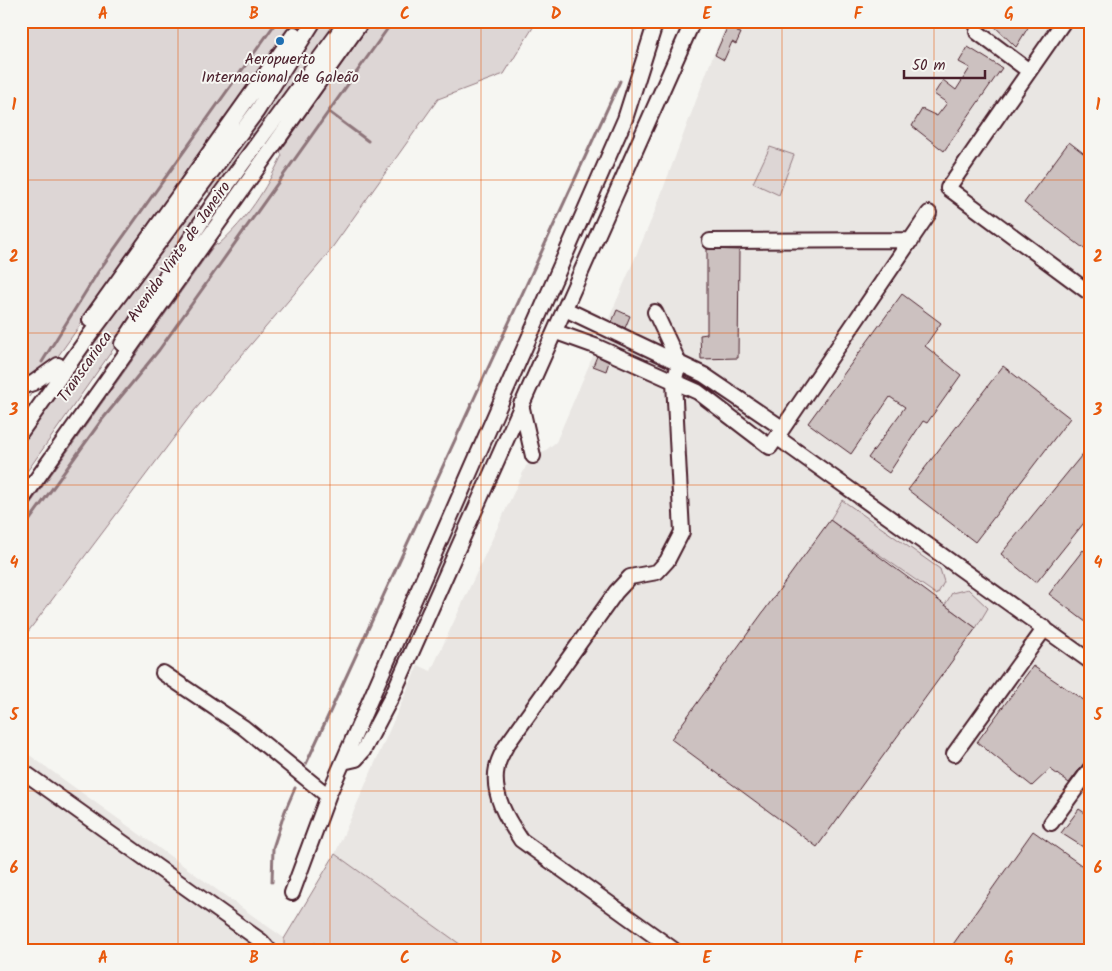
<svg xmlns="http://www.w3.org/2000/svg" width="1112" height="971" viewBox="0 0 1112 971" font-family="Kalam,sans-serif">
	<rect width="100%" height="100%" fill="#f6f6f2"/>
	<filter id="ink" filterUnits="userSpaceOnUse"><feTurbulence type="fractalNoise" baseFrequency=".02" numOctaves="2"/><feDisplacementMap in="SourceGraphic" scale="10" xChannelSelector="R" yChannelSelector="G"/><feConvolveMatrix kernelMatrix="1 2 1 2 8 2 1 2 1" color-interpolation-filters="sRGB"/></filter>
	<g filter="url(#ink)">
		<path fill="#e9e6e3" d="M728 21H1091V950H21V749L284 938 335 854 418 665 431 671 526 466 556 442 653 216 712 58Z"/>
		<path fill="#ddd6d5" stroke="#947a80" d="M21 21H297L21 408Z
			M319 21H342L212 194 209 193 207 188Z
			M372 21H537L504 74 438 99 324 259 194 411 21 641V517L215 244 218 245C248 218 265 191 282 155L280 152Z
			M770 147 794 155 779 195 753 183Z
			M195 202 203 209 145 304 21 480V437Z
			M842 500 940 569 944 582 937 595 830 520Z
			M968 589 988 608 976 628 945 605 952 593Z
			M335 854 468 950H284V939Z"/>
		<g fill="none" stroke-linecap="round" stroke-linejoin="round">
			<path stroke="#8e747a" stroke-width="3" d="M329 112 368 141
				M42 362 98 272 277 21
				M21 532 101 421 159 350 393 21
				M306 764 620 81
				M272 882 273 848 285 811 295 788
				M314 950 315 944"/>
		</g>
		<path fill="#ccc1c0" stroke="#4a1f2b" d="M730 21H743L737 32 741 33 736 44 732 42 724 60 715 55Z
			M989 21H1032L1016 47Z
			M968 47 1002 68 944 151 912 126 922 109 937 116 947 103 934 94 943 80 956 90 970 68 959 62Z
			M1069 142 1091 159V254L1024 203Z
			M707 249 739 250 738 358 701 359 700 335 707 334Z
			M902 294 941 323 925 346 961 375 927 423 923 421 889 473 868 458 905 407 890 397 851 454 808 423Z
			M617 310 630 316 625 328 612 322Z
			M597 356 609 362 606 371 593 366Z
			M1003 366 1070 418 975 542 908 490Z
			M1086 450 1091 454V514L1036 583 1001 554Z
			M830 520 976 628 817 847 671 739Z
			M1083 550 1091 557V626L1049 594Z
			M1033 666 1091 705V758L1084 763 1069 783 1050 769 1032 786 977 742Z
			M1079 809 1091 817V852L1061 833Z
			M1033 831 1091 872V934L1080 950H949Z"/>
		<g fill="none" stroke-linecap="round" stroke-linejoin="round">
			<defs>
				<path id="minor" d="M1064 21 948 188 1091 294
					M977 32 1029 71
					M710 241 912 240
					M565 309 704 375 782 428
					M655 312 679 363 674 382 682 532 667 561 657 572 630 577 616 592 506 746C503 752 498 760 497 767 491 794 507 819 521 840L674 950
					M90 320 294 34
					M556 332 595 346 698 392 770 447 929 213
					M122 344 213 204 347 21
					M21 387 33 383 58 365
					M521 404 533 456
					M21 432 89 336 257 111 314 21
					M778 438 1091 662
					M21 501 362 21
					M163 673 243 727 328 796
					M954 754 1045 628
					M343 762 356 759 363 751 392 696 693 21
					M21 770 261 941 269 950
					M1051 823 1091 768
					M292 893 328 796 625 119 656 21"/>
			</defs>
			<use href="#minor" stroke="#4a1f2b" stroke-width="18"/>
			<use href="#minor" stroke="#f6f6f2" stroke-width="14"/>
		</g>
	</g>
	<path fill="none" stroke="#e8590c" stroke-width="1" stroke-opacity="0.55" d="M178 21V950M330 21V950M481 21V950M632 21V950M782 21V950M934 21V950M21 180H1091M21 333H1091M21 485H1091M21 638H1091M21 791H1091"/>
	<circle fill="#1f6fb2" stroke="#f6f6f2" stroke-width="2" cx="280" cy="41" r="5"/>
	<g text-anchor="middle" stroke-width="4" stroke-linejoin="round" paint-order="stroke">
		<g font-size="16" fill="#4a1f2b" stroke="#f6f6f2">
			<text x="280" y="64">Aeropuerto<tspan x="280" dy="18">Internacional de Galeão</tspan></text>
		</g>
		<g font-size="16" fill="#4a1f2b" stroke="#f6f6f2">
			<text transform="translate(178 251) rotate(-55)" y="6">Avenida Vinte de Janeiro</text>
			<text transform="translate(84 366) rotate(-55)" y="6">Transcarioca</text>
		</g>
	</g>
	<rect width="1112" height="971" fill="none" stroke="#f6f6f2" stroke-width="55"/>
	<path d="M904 70v8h81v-8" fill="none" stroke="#4a1f2b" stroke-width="2.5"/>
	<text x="912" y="70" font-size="15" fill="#4a1f2b" stroke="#f6f6f2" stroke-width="4" paint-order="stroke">50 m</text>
	<rect x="28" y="28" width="1056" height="916" fill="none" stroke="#e8590c" stroke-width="2"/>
	<g font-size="16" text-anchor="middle" font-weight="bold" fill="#e8590c">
		<text x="103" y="19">A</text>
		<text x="254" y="19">B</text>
		<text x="405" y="19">C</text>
		<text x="556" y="19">D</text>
		<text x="707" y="19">E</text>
		<text x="858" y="19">F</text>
		<text x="1009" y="19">G</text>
		<text x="14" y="110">1</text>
		<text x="1098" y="110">1</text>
		<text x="14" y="262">2</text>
		<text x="1098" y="262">2</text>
		<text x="14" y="415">3</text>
		<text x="1098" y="415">3</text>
		<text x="14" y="568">4</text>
		<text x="1098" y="568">4</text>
		<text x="14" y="720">5</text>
		<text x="1098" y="720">5</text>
		<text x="14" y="873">6</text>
		<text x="1098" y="873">6</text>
		<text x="103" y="963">A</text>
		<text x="254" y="963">B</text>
		<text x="405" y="963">C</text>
		<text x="556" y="963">D</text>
		<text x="707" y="963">E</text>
		<text x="858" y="963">F</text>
		<text x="1009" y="963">G</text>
	</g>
</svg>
